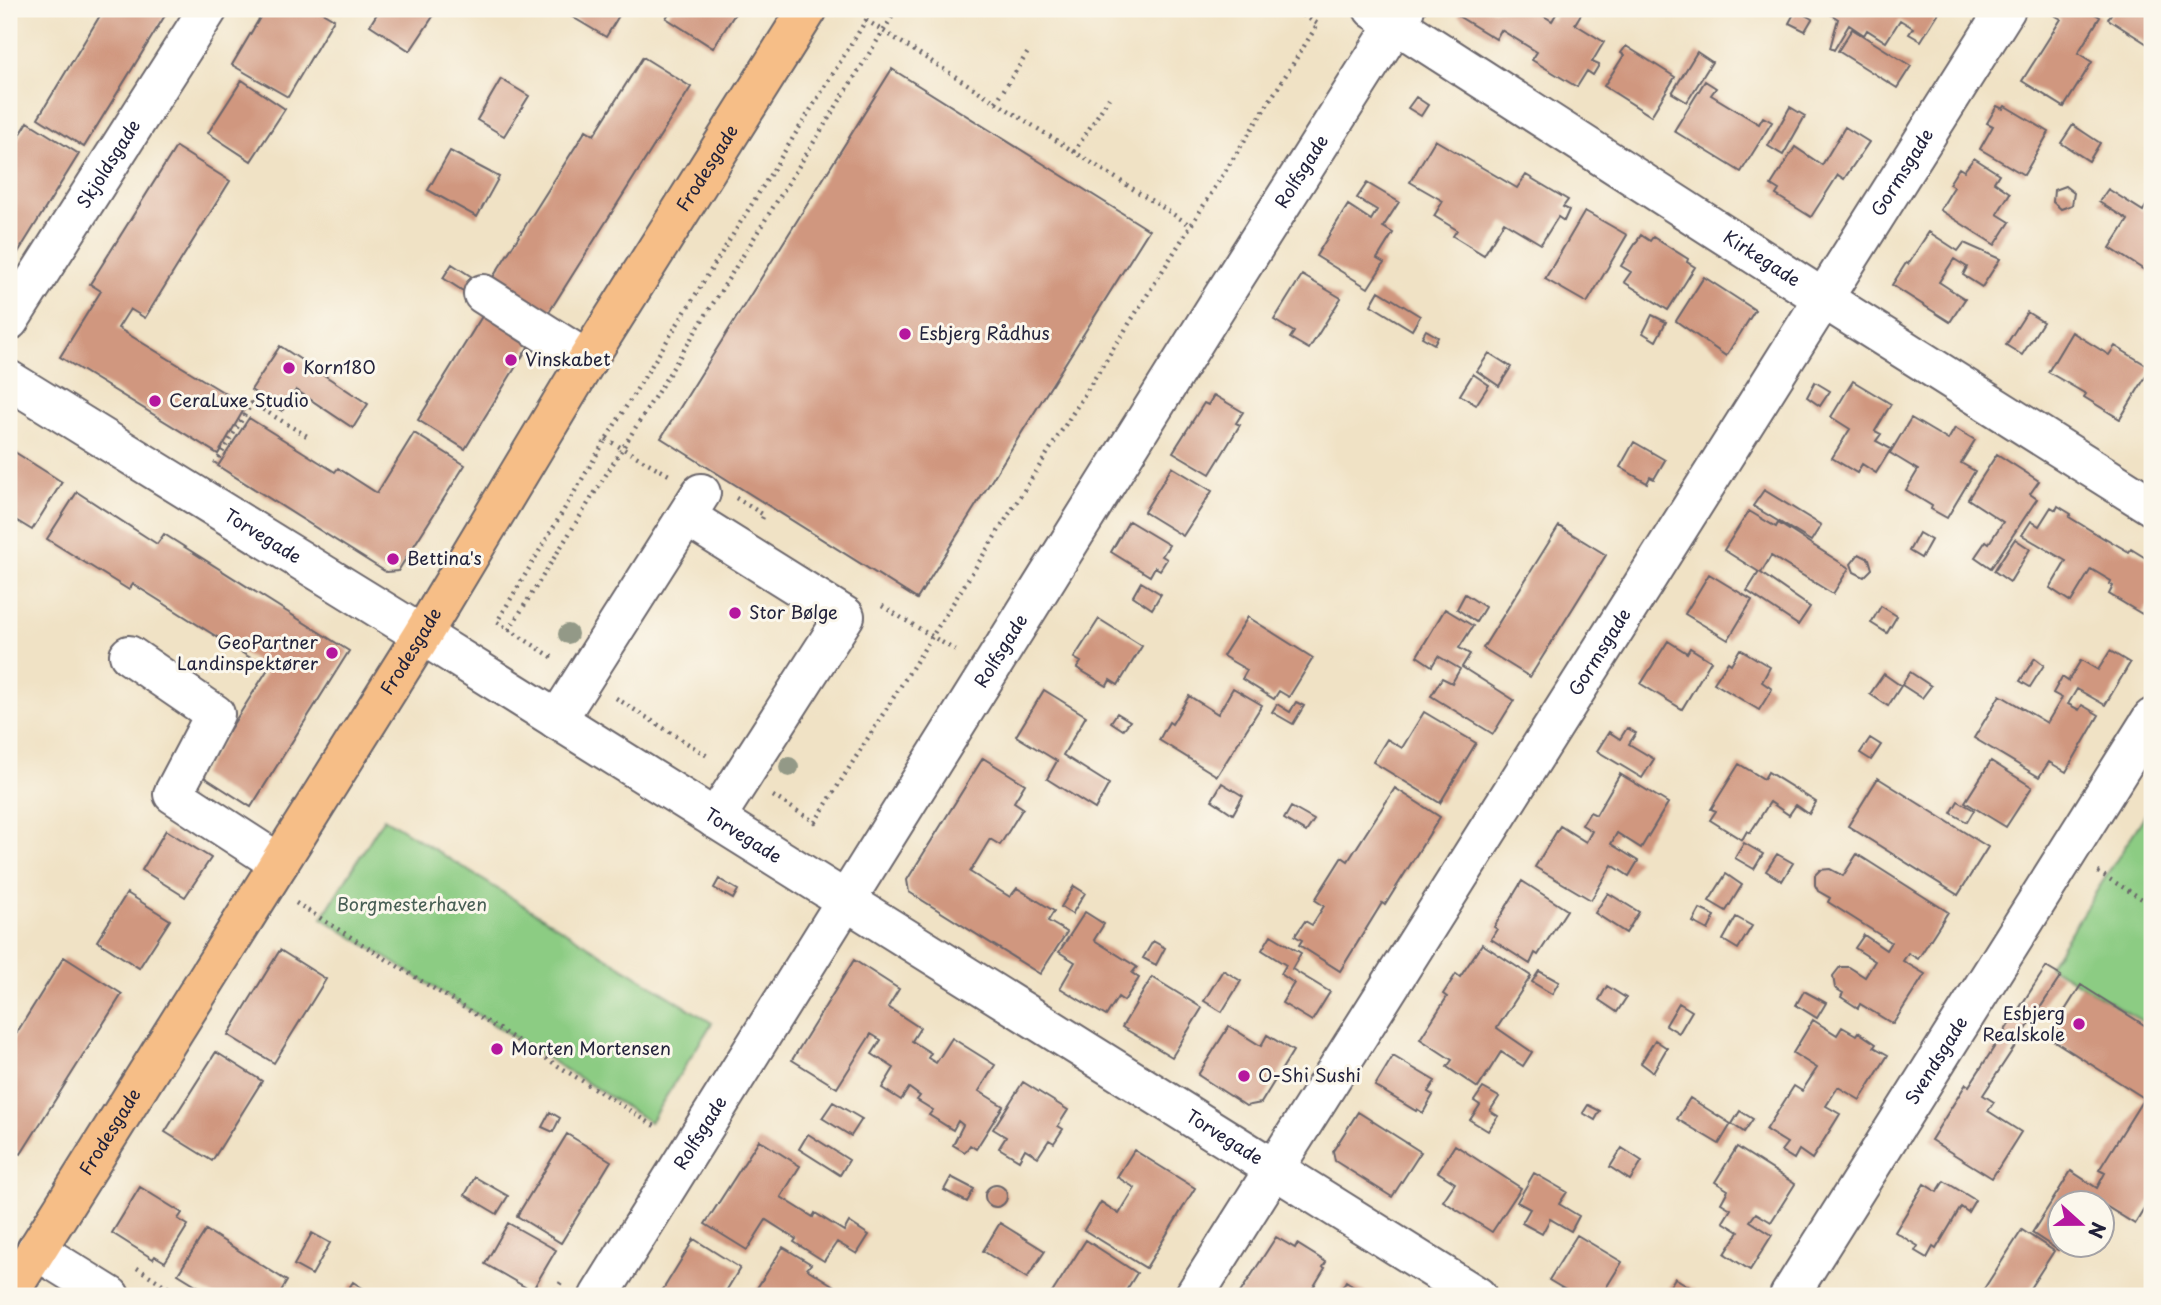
<svg xmlns="http://www.w3.org/2000/svg" width="2161" height="1305" viewBox="0 0 2161 1305" font-family="'Playpen Sans',sans-serif">
	<rect width="100%" height="100%" fill="#fbf7ec"/>
	<filter id="ink" filterUnits="userSpaceOnUse"><feTurbulence type="fractalNoise" baseFrequency=".0143" numOctaves="2"/><feDisplacementMap in="SourceGraphic" scale="14" xChannelSelector="R" yChannelSelector="G"/><feConvolveMatrix kernelMatrix="1 2 1 2 8 2 1 2 1" color-interpolation-filters="sRGB"/></filter>
	<filter id="wash" filterUnits="userSpaceOnUse"><feTurbulence type="fractalNoise" baseFrequency=".00686" numOctaves="4" result="noise"/><feDisplacementMap in="SourceGraphic" scale="28" xChannelSelector="R" yChannelSelector="G"/><feGaussianBlur stdDeviation="1.57" result="paint"/><feColorMatrix in="noise" values="0 0 0 0 0 0 0 0 0 0 0 0 0 0 0 0 0 1.4 0 .05"/><feComposite in="paint" operator="in"/></filter>
	<g filter="url(#wash)">
		<rect width="100%" height="100%" fill="#f0e2c5"/>
		<path fill="#8ccc83" stroke="#57775f" stroke-width="2" d="M2152 804V1027L2049 966Z
			M384 818 712 1023 650 1122 322 918Z"/>
		<g id="blocks">
			<path fill="#d0977f" d="M104 9H169L84 147 38 118Z
				M265 9H317L334 19 288 97 232 65Z
				M380 9H438L410 51 370 25Z
				M559 9H623L606 37Z
				M672 9H738L713 48 666 18Z
				M1463 9H1548L1544 16 1552 21 1559 9H1584L1575 24 1604 42 1592 62 1599 65 1593 75 1587 71 1577 87 1532 60 1537 52 1501 30 1496 39 1458 16Z
				M1823 9H1941L1921 41 1909 34 1913 28 1900 20 1886 42 1867 30 1864 35 1849 25 1834 50 1830 48 1838 19Z
				M2044 9H2086L2100 17 2078 53 2092 62 2064 107 2022 81 2061 19Z
				M2114 9H2152V47L2108 19Z
				M1796 10 1812 19 1805 31 1789 23Z
				M1852 29 1911 66 1897 88 1838 51Z
				M1626 46 1675 77 1651 116 1604 86 1624 55 1621 53Z
				M1697 52 1712 62 1687 102 1672 93Z
				M643 57 691 87 544 320 488 285 586 130 594 135Z
				M892 69 1149 230 917 599 661 438Z
				M501 79 529 96 504 136 477 120Z
				M242 80 285 109 251 161 208 133Z
				M1705 81 1716 88 1711 95 1759 124 1763 117 1772 122 1741 172 1674 131Z
				M1416 97 1428 105 1421 116 1408 108Z
				M1997 106 2003 109 2005 106 2049 132 2024 175 1980 149 1993 126 1987 123Z
				M1790 107 1805 116 1783 155 1768 146Z
				M28 122 79 154 9 267V153Z
				M2073 125 2100 143 2089 161 2061 143Z
				M1845 127 1869 142 1844 179 1838 175 1811 217 1776 195 1779 190 1771 185 1795 147 1822 165Z
				M1435 140 1517 188 1526 175 1568 200 1563 207 1569 210 1564 221 1558 217 1541 244 1504 222 1484 255 1453 236 1457 230 1434 216 1443 201 1410 182Z
				M176 147 230 181 145 318 130 309 118 328 246 406 218 454 60 357 101 291 90 284Z
				M450 151 499 177 477 217 428 190Z
				M1974 158 1999 174 1994 182 2010 193 1997 214 2010 222 1995 245 1940 210 1954 187 1949 184 1959 168 1964 171Z
				M1367 183 1399 202 1383 227 1393 233 1377 259 1384 263 1368 288 1316 256 1348 205 1371 220 1377 210 1357 198Z
				M2065 186 2074 193 2072 205 2061 209 2053 202 2054 190Z
				M2108 189 2143 211 2149 201 2152 203V275L2110 248 2128 220 2099 202Z
				M1585 211 1627 235 1587 303 1545 279Z
				M1929 232 1958 251 1964 243 2000 259 1982 287 1963 275 1967 267 1954 259 1939 282 1965 299 1950 322 1892 285 1906 263 1908 264Z
				M1641 235 1650 241 1653 237 1688 259 1687 262 1695 267 1668 310 1624 282 1631 272 1621 266Z
				M452 264 483 284 474 298 443 278Z
				M1302 275 1341 298 1309 349 1290 338 1294 332 1274 320Z
				M1704 277 1755 310 1726 356 1676 321Z
				M1379 291 1420 316 1412 330 1371 305Z
				M489 305 536 334 465 449 418 420Z
				M2027 312 2043 322 2022 355 2006 345Z
				M1652 315 1666 322 1656 341 1643 333Z
				M1426 330 1438 337 1434 344 1422 337Z
				M2072 332 2109 355 2115 346 2151 368 2120 419 2084 397 2086 394 2048 372Z
				M280 346 368 404 353 428 296 390 282 411 251 390Z
				M1489 353 1511 367 1499 386 1477 371Z
				M1473 374 1489 385 1476 405 1460 395Z
				M1853 381 1891 404 1875 431 1881 434 1876 441 1891 449 1876 473 1862 464 1857 473 1832 458 1850 429 1831 417Z
				M1815 382 1830 391 1820 406 1807 397Z
				M1214 395 1243 412 1236 423 1240 425 1210 474 1173 452 1204 403 1208 405Z
				M249 418 335 472 338 468 377 493 414 433 465 465 398 571 386 572 218 466Z
				M1911 418 1948 440 1955 428 1975 440 1961 463 1975 471 1947 518 1931 509 1932 506 1906 490 1918 470 1890 453Z
				M1634 442 1665 460 1654 479 1650 477 1647 483 1620 467Z
				M10 449 62 482 32 530 9 516Z
				M1997 454 2039 481 2030 494 2037 499 1991 568 1975 557 1986 541 1989 543 2003 522 1968 499Z
				M1172 467 1212 491 1183 536 1144 512Z
				M1764 490 1821 525 1811 541 1753 506Z
				M77 492 157 544 164 534 349 651 251 807 201 775 268 669 133 584 129 590 47 539Z
				M2058 506 2071 514 2069 517 2105 539V538L2129 552 2131 549 2152 562V605L2150 609 2147 607 2142 614 2109 594 2113 586 2110 584 2111 581 2091 569 2071 602 2050 588 2066 561 2022 535 2031 521 2039 526 2051 507 2056 510Z
				M1749 511 1776 527 1778 523 1849 568 1833 594 1771 556 1761 573 1810 607 1798 625 1747 591 1759 572 1724 550Z
				M1129 521 1169 545 1162 556 1167 559 1160 570 1155 567 1150 576 1111 552Z
				M1559 526 1606 555 1530 677 1483 648Z
				M1919 533 1931 540 1921 558 1909 551Z
				M2015 539 2030 549 2010 582 1994 571Z
				M1859 554 1869 559 1872 569 1864 577 1854 572 1851 564Z
				M1709 574 1752 600 1728 640 1685 614Z
				M1141 582 1161 594 1152 609 1133 596Z
				M1465 594 1485 607 1476 622 1457 609Z
				M1881 606 1897 616 1887 633 1871 623Z
				M1445 609 1473 626 1459 648 1470 654 1462 667 1514 700 1493 734 1431 696 1442 678 1452 683 1460 669 1438 656 1432 666 1417 656Z
				M1248 617 1313 658 1289 697 1279 691 1274 699 1242 679 1247 670 1223 656Z
				M1099 619 1142 646 1118 685 1110 680 1107 686 1077 668 1081 662 1074 658Z
				M1668 641 1687 653 1690 648 1711 661 1682 709 1641 684Z
				M1740 649 1770 667 1762 682 1772 689 1759 710 1714 683 1728 662 1731 664Z
				M2110 651 2130 663 2105 705 2077 689 2068 704 2079 710 2082 705 2099 715 2066 772 2049 762 2039 777 1974 738 2000 695 2047 723 2062 698 2053 693 2062 677 2068 681 2081 660 2098 670Z
				M2035 658 2044 665 2030 687 2020 681Z
				M1910 672 1931 686 1922 698 1902 685Z
				M1884 674 1901 686 1888 706 1870 694Z
				M1233 688 1262 705 1217 776 1159 740 1169 722 1172 724 1189 696 1218 714Z
				M1044 690 1086 716 1063 755 1109 784 1095 809 1047 779 1057 761 1016 736Z
				M1296 702 1304 706 1293 724 1272 712 1277 704 1290 712Z
				M1424 712 1476 743 1440 803 1373 762 1387 739 1402 748Z
				M1117 713 1130 721 1123 730 1111 722Z
				M1627 728 1636 733 1629 744 1654 759 1642 778 1597 751 1609 732 1620 739Z
				M1870 738 1881 745 1871 760 1860 753Z
				M983 758 1025 784 1014 802 1023 808 1000 845 990 839 970 872 1010 897 1017 888 1054 911 1048 921 1067 932 1040 974 909 892 907 880Z
				M1991 761 2032 787 2006 827 1965 802Z
				M1739 764 1764 779 1768 772 1816 802 1809 814 1796 805 1789 815 1770 802 1750 833 1747 831 1742 840 1710 820 1716 811 1711 809Z
				M1620 774 1668 803 1641 848 1617 833 1611 844 1638 861 1629 876 1612 865 1591 900 1535 867 1560 826 1586 842 1592 831 1582 825 1590 812 1596 815Z
				M1878 778 1988 847 1958 895 1848 826Z
				M1222 783 1243 796 1233 814 1212 800Z
				M1395 788 1440 817 1385 905 1382 903 1340 971 1299 945 1302 940 1295 936 1305 921 1312 925 1324 906 1315 900 1342 857 1348 861Z
				M1958 801 1974 810 1967 822 1951 813Z
				M1291 807 1314 820 1306 832 1284 819Z
				M166 830 211 858 185 897 142 870Z
				M1744 843 1763 854 1754 869 1735 858Z
				M1777 854 1793 863 1782 881 1766 871Z
				M1857 854 1948 912 1918 959 1908 953 1903 961 1925 974 1893 1024 1860 1004 1858 1008 1841 997 1843 993 1835 988 1833 976 1840 967H1849L1865 977 1875 961 1855 948 1864 935 1886 950 1891 942 1828 902 1830 898 1818 891 1815 885V875L1820 870 1830 869 1843 876Z
				M1726 874 1742 885 1726 911 1709 901Z
				M719 879 738 890 733 899 714 888Z
				M1522 881 1567 910 1538 955 1535 953 1530 964 1491 939 1497 929 1494 927Z
				M1074 886 1085 893 1072 914 1061 907Z
				M127 893 170 920 139 968 97 941Z
				M1608 893 1639 912 1626 933 1595 913Z
				M1700 909 1715 916 1708 930 1693 922Z
				M1085 912 1104 924 1094 940 1137 967 1132 973 1139 978 1124 1001 1118 997 1106 1016 1060 988 1075 962 1059 952Z
				M1736 917 1752 926 1738 949 1723 940Z
				M1271 935 1301 953 1292 969 1330 992 1312 1021 1282 1003 1294 983 1281 974 1286 965 1262 950Z
				M1153 941 1165 948 1156 965 1143 958Z
				M1482 944 1531 976 1497 1028 1532 1052 1523 1066 1501 1052 1478 1088 1447 1067 1452 1060 1420 1039 1447 997 1443 994 1456 974 1460 977Z
				M280 950 326 979 274 1063 228 1035Z
				M64 957 122 994 21 1154 9 1147V1045Z
				M854 960 899 989 888 1007 920 1028 912 1041 931 1053 928 1058 936 1063 952 1038 995 1065 979 1091 1003 1106 976 1149 970 1145 965 1152 953 1145 963 1125 958 1121 953 1130 929 1115 933 1110 917 1100 920 1096 909 1088 901 1100 882 1088 894 1068 872 1054 881 1040 871 1034 837 1088 792 1060Z
				M2046 967 2061 976 1983 1095 1994 1102 1988 1111 2021 1132 1992 1178 1931 1140 1966 1084 1969 1086Z
				M1223 970 1241 981 1222 1012 1204 1001Z
				M1539 971 1559 982 1552 994 1532 982Z
				M1152 977 1202 1008 1172 1057 1122 1027Z
				M2081 985 2152 1030V1203L2149 1201 2135 1224 2091 1197 2087 1204H2060V1247L2058 1250 2032 1233 2071 1171 2097 1188 2105 1173 2099 1170 2144 1098 2048 1037Z
				M1607 986 1626 998 1617 1012 1599 1000Z
				M1804 991 1826 1003 1817 1018 1796 1005Z
				M1679 1003 1692 1011 1679 1033 1666 1025Z
				M1813 1020 1837 1035 1842 1027 1856 1035 1858 1032 1876 1044 1874 1047 1888 1055 1860 1100 1838 1087 1826 1106 1840 1114 1812 1159 1799 1150 1794 1159 1781 1151 1787 1143 1766 1130 1794 1086 1802 1091 1817 1068 1793 1053Z
				M1229 1026 1261 1046 1267 1035 1293 1051 1261 1103 1246 1106 1198 1075Z
				M1655 1040 1667 1048 1653 1072 1641 1063Z
				M216 1052 262 1081 212 1161 165 1132Z
				M1393 1056 1435 1081 1428 1092 1433 1095 1423 1113 1417 1109 1416 1111 1375 1086Z
				M1023 1082 1068 1110 1058 1126 1063 1129 1054 1143 1049 1140 1038 1157 1025 1149 1019 1160 999 1148 1006 1137 993 1129Z
				M1483 1088 1499 1097 1490 1111 1498 1116 1488 1131 1470 1120 1480 1105 1474 1101Z
				M1690 1098 1731 1124 1719 1144 1677 1119Z
				M833 1102 862 1119 851 1136 822 1118Z
				M1588 1105 1600 1111 1595 1120 1583 1113Z
				M1740 1111 1753 1119 1744 1132 1732 1124Z
				M550 1112 560 1118 553 1132 542 1127Z
				M1358 1112 1421 1152 1392 1197 1335 1161 1333 1151Z
				M567 1134 611 1161 561 1243 517 1216Z
				M808 1134 849 1160 840 1175 799 1149Z
				M759 1140 800 1166 781 1197 813 1217 815 1213 844 1231 849 1222 869 1235 857 1254 837 1242 824 1261 794 1242 796 1239 766 1220 747 1250 705 1224Z
				M1455 1145 1521 1188 1492 1232 1443 1201 1455 1183 1438 1172Z
				M1737 1147 1795 1184 1771 1222 1756 1213 1750 1221 1772 1235 1750 1270 1725 1254 1739 1232 1723 1222 1731 1209 1721 1203 1728 1190 1715 1182Z
				M1622 1148 1642 1161 1630 1180 1610 1167Z
				M1134 1150 1195 1188 1146 1268 1084 1230 1101 1202 1119 1214 1135 1188 1117 1177Z
				M1534 1173 1567 1192 1559 1204 1579 1216 1571 1231 1550 1219 1542 1234 1522 1223 1530 1209 1517 1202Z
				M475 1177 508 1196 497 1214 465 1195Z
				M951 1177 974 1189 967 1202 944 1190Z
				M1944 1181 1975 1200 1968 1212 1961 1207 1936 1249 1933 1247 1927 1258 1915 1251 1918 1246 1895 1232 1924 1184 1937 1192Z
				M985 1196a11 11 0 1 1 22 0a11 11 0 1 1-22 0Z
				M140 1187 182 1213 178 1219 188 1225 165 1262 155 1256 153 1259 112 1233Z
				M508 1223 556 1250 532 1291 485 1264Z
				M1000 1223 1045 1251 1027 1278 983 1251Z
				M206 1230 287 1281 278 1296H214L178 1274Z
				M2022 1230 2054 1251 2025 1296H1994L1982 1292Z
				M312 1233 330 1243 312 1275 294 1265Z
				M1577 1235 1622 1262 1601 1296H1576L1549 1280Z
				M1276 1237 1295 1248 1297 1244 1326 1262 1323 1267 1325 1268 1308 1296H1238Z
				M694 1239 740 1268 723 1296H659Z
				M1086 1240 1137 1273 1124 1294 1127 1296H1050Z
				M783 1247 811 1264 807 1269 834 1286 827 1296H752Z
				M1675 1278 1705 1296H1664Z
				M1346 1281 1370 1296H1337Z
				M353 1282 372 1294 371 1296H344Z"/>
		</g>
	</g>
	<g filter="url(#ink)">
		<use href="#blocks" fill-opacity="0" stroke="#6a656b" stroke-width="2"/>
		<g fill="none" stroke-linecap="round" stroke-linejoin="round">
			<defs>
				<g id="minor">
					<path id="s1" d="M1373 9 1824 299 2152 506"/>
					<path d="M483 294 587 360"/>
					<path id="s2" d="M9 321 208 9"/>
					<path id="s3" d="M9 380 422 635 1477 1296"/>
					<path d="M687 517 845 616 715 819"/>
					<path d="M129 655 215 714 173 794 279 863"/>
					<path d="M557 720 701 493"/>
					<path d="M36 1250 110 1296"/>
					<path id="s4" d="M599 1296 1213 312 1405 9"/>
					<path id="s5" d="M1194 1296 2006 9"/>
					<path id="s6" d="M1789 1296 2152 718"/>
				</g>
				<g id="major">
					<path id="s7" d="M9 1294 422 635 587 360 808 9"/>
				</g>
			</defs>
			<use href="#minor" stroke="#6a656b" stroke-width="42"/>
			<use href="#major" stroke="#6a656b" stroke-width="42"/>
			<path stroke="#6a656b" stroke-width="4.5" stroke-dasharray="2 5" stroke-linecap="butt" d="M866 20 1190 225
				M996 102 1030 49
				M1074 152 1109 98
				M606 439 669 475
				M215 464 252 403 307 436
				M736 498 764 515 762 519
				M882 606 958 652
				M509 630 897 9
				M552 657 497 622 606 439 873 9
				M616 698 709 757
				M773 796 815 822 1318 24 1293 9
				M2098 872 2152 905
				M296 903 658 1128
				M137 1268 182 1296
				M552 1296 563 1279"/>
			<use href="#minor" stroke="#fff" stroke-width="38"/>
			<use href="#major" stroke="#f6be87" stroke-width="38"/>
		</g>
		<g fill="#939987">
			<circle cx="568" cy="634" r="10"/>
			<circle cx="789" cy="767" r="10"/>
		</g>
	</g>
	<g fill="#b5179e" stroke="#fbf7ec" stroke-width="2.5">
		<circle cx="905" cy="334" r="7"/>
		<circle cx="511" cy="360" r="7"/>
		<circle cx="289" cy="368" r="7"/>
		<circle cx="155" cy="401" r="7"/>
		<circle cx="393" cy="559" r="7"/>
		<circle cx="735" cy="613" r="7"/>
		<circle cx="332" cy="653" r="7"/>
		<circle cx="2079" cy="1024" r="7"/>
		<circle cx="497" cy="1049" r="7"/>
		<circle cx="1244" cy="1076" r="7"/>
	</g>
	<g text-anchor="middle" stroke-width="6" stroke-linejoin="round" paint-order="stroke">
		<g font-size="18" fill="#22223b" stroke="#fbf7ec">
			<text dy="6" stroke="none"><textPath href="#s2" startOffset="186">Skjoldsgade</textPath></text>
			<text dy="6" stroke="none"><textPath href="#s7" startOffset="1325">Frodesgade</textPath></text>
			<text dy="6" stroke="none"><textPath href="#s4" startOffset="1326">Rolfsgade</textPath></text>
			<text dy="6" stroke="none"><textPath href="#s5" startOffset="1328">Gormsgade</textPath></text>
			<text dy="6" stroke="none"><textPath href="#s1" startOffset="462">Kirkegade</textPath></text>
			<text dy="6" stroke="none"><textPath href="#s3" startOffset="298">Torvegade</textPath></text>
			<text dy="6" stroke="none"><textPath href="#s7" startOffset="758">Frodesgade</textPath></text>
			<text dy="6" stroke="none"><textPath href="#s4" startOffset="760">Rolfsgade</textPath></text>
			<text dy="6" stroke="none"><textPath href="#s5" startOffset="761">Gormsgade</textPath></text>
			<text dy="6" stroke="none"><textPath href="#s3" startOffset="864">Torvegade</textPath></text>
			<text dy="6" stroke="none"><textPath href="#s6" startOffset="278">Svendsgade</textPath></text>
			<text dy="6" stroke="none"><textPath href="#s7" startOffset="191">Frodesgade</textPath></text>
			<text dy="6" stroke="none"><textPath href="#s4" startOffset="192">Rolfsgade</textPath></text>
			<text dy="6" stroke="none"><textPath href="#s3" startOffset="1432">Torvegade</textPath></text>
		</g>
		<g font-size="18" fill="#22223b" stroke="#fbf7ec" text-anchor="start">
			<text x="919" y="340">Esbjerg Rådhus</text>
			<text x="525" y="366">Vinskabet</text>
			<text x="303" y="374">Korn180</text>
			<text x="169" y="407">CeraLuxe Studio</text>
			<text x="407" y="565">Bettina's</text>
			<text x="749" y="619">Stor Bølge</text>
			<text x="318" y="649" text-anchor="end">GeoPartner<tspan x="318" dy="21">Landinspektører</tspan></text>
			<text x="2065" y="1020" text-anchor="end">Esbjerg<tspan x="2065" dy="21">Realskole</tspan></text>
			<text x="511" y="1055">Morten Mortensen</text>
			<text x="1258" y="1082">O-Shi Sushi</text>
		</g>
		<g font-size="18" fill="#475e54" stroke="#fbf7ec">
			<text x="412" y="911">Borgmesterhaven</text>
		</g>
	</g>
	<rect width="2161" height="1305" fill="none" stroke="#fbf7ec" stroke-width="35"/>
	<g transform="translate(2081 1224) rotate(111)"><circle r="33" fill="#fbf7ec" stroke="#a4a2a5" stroke-width="2"/>
	<path d="M0-5L12 26L0 18L-12 26Z" fill="#b5179e"/>
	<text y="-10" font-size="19" font-weight="bold" text-anchor="middle" fill="#22223b">N</text>
	</g>
</svg>
